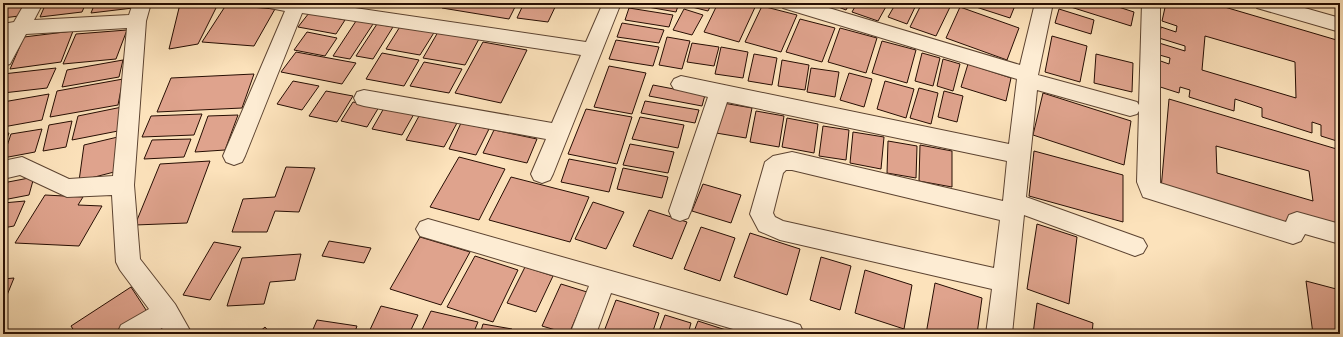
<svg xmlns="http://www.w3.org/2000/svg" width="1343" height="337" viewBox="0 0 1343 337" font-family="Alegreya,serif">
	<rect width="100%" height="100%" fill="#fce2bb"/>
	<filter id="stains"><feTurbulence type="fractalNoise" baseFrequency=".005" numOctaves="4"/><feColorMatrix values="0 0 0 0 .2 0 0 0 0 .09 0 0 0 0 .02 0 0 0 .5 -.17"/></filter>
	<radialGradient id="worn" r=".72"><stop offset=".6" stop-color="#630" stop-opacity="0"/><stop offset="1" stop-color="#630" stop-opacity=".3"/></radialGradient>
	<path fill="#dfa38d" stroke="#270e03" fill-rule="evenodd" d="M3 3H26L19 16 3 18Z
		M46 3H86L82 12 40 17Z
		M95 3H135L133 8 91 13Z
		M376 3H401L398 7Z
		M445 3H517L509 19 442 8Z
		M524 3H557L548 22 517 18Z
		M632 3H679L676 12 631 4Z
		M684 3H712L708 11 684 5Z
		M718 3H757L739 42 704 32Z
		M835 3H850L846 10 833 5Z
		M857 3H888L878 21 852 12Z
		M896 3H917L907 24 888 17Z
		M922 3 951 5 936 36 910 27Z
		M978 3H1016L1010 18 976 7Z
		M1058 3H1106L1134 12 1131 26Z
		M1166 3H1211L1340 41V142L1321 136V125L1312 122V133L1262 117V108L1235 99 1234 111 1189 97 1190 90 1180 87 1179 93 1151 84 1155 59 1169 64 1170 58 1156 54 1159 43 1185 51V46L1159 38 1161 27 1176 32 1177 26 1162 21ZM1205 36 1295 62 1296 98 1202 70Z
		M180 4H218L198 44 169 49Z
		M226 5 275 9 254 46 202 42Z
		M762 6 797 15 781 52 745 42Z
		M960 7 1019 28 1007 60 946 38Z
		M629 8 673 15 669 27 625 20Z
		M684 9 703 15 692 35 673 30Z
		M1059 9 1094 20 1091 34 1055 23Z
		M309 13 345 20 336 34 298 27Z
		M358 18 375 21 350 59 333 56Z
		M800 19 835 28 822 62 786 52Z
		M622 23 664 30 659 43 617 37Z
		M377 24 393 27 373 59 356 56Z
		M401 25 435 31 420 55 386 49Z
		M840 28 877 38 866 73 828 62Z
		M127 30 116 59 63 64 76 34Z
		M73 31 61 62 10 69 24 37Z
		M307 32 337 38 325 56 294 50Z
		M438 32 479 39 465 65 423 58Z
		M1052 36 1087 46 1080 82 1045 72Z
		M667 37 690 41 682 69 659 65Z
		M616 40 659 47 653 66 609 59Z
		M882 41 916 50 907 83 872 73Z
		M483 42 527 50 501 103 455 93Z
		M692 43 719 47 714 66 687 62Z
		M721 47 748 52 743 78 715 74Z
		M296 52 356 63 342 84 281 72Z
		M382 53 419 60 404 86 366 79Z
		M922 53 940 58 933 86 915 81Z
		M754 54 777 58 772 85 748 81Z
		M1096 54 1133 63 1132 92 1094 83Z
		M943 59 960 64 953 91 937 86Z
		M123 60 119 77 62 87 67 70Z
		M782 60 809 65 805 90 778 86Z
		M424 62 462 69 449 93 410 86Z
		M968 64 1011 78 1006 101 961 87Z
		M609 66 646 73 632 114 594 107Z
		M56 68 47 88 3 93V74Z
		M811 68 839 72 835 97 807 92Z
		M849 73 872 79 864 107 840 100Z
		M254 74 242 108 157 112 171 78Z
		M123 79 118 105 50 117 57 91Z
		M293 81 319 86 302 110 277 104Z
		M885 81 914 89 906 118 877 109Z
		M653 85 705 95 702 106 649 96Z
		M919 88 938 93 931 124 910 118Z
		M326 91 353 96 337 122 309 116Z
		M944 91 963 96 957 122 938 117Z
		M1043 93 1131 121 1124 165 1033 135Z
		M49 94 42 120 3 127V102Z
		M1169 99 1340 150V233L1292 232 1161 189ZM1216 146 1309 171 1313 201 1217 173Z
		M645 101 699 110 695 123 641 113Z
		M353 102 379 107 367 127 341 121Z
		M723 103 752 108 746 138 716 133Z
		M122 107 118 131 72 140 78 116Z
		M384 108 414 114 402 135 372 129Z
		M586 109 632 117 617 164 568 154Z
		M756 111 784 116 779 147 750 142Z
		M202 114 194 135 142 137 151 116Z
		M238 115 225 150 195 152 208 116Z
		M419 116 457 123 444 147 406 140Z
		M640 117 684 125 678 148 632 139Z
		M787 118 818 124 814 153 782 147Z
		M72 121 66 147 43 151 49 125Z
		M461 123 489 129 476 155 449 149Z
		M823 126 849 130 846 160 819 156Z
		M42 129 35 152 3 158 11 134Z
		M494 130 537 139 527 163 483 153Z
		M853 132 884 137 881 169 850 163Z
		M9 133 3 149V134Z
		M122 136 118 171 79 181 84 145Z
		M191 139 184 157 144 159 152 140Z
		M888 141 917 146 916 178 887 173Z
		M630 144 674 152 668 173 623 165Z
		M920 145 952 151V187L919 181Z
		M1034 151 1123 175V222L1029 196Z
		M459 157 505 169 479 220 430 207Z
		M569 159 616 168 609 192 561 182Z
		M210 161 187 223 135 225 160 164Z
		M286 167 315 168 299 212 275 211 267 232H232L243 199 275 197Z
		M623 168 668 177 662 198 617 189Z
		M34 177 29 195 3 200V183Z
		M511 177 589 197 570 242 489 220Z
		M703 184 741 195 731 223 692 211Z
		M45 195 83 197 78 205 102 206 79 246 15 243Z
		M25 201 14 226 3 228V203Z
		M593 202 624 212 606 249 575 239Z
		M649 210 687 222 672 259 633 246Z
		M1037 224 1077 237 1069 304 1027 289Z
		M701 227 735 238 720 281 684 269Z
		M750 233 800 249 787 295 734 277Z
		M420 237 470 252 441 305 390 289Z
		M329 241 371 248 364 263 322 256Z
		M214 242 241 247 210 300 183 295Z
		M301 254 295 280 270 282 264 304 227 306 242 258Z
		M475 256 518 270 493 322 447 307Z
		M821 257 851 266 840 310 810 300Z
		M525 267 553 276 536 312 507 303Z
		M865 270 912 285 904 329 855 313Z
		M14 278 3 305V279Z
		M1306 281 1340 290V334H1313Z
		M935 283 982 298 977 334H926Z
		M561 284 587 292 569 334 542 326Z
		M131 287 148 313 117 334H76L71 326Z
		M616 300 659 313 652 334H603Z
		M1037 303 1093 323 1092 334H1033Z
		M381 306 418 315 409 334H368Z
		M431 311 478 322 473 334H420Z
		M665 315 691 323 688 334H658Z
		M317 320 357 326 354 334H311Z
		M698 321 729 331 728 334H693Z
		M483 324 512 329 510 334H480Z
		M265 327 271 334H257Z
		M48 330 47 334H13Z"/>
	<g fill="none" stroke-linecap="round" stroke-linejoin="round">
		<defs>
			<path id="street" d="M25 3H43L34 20 129 15 133 3H151L146 21 134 185 140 259 175 304 192 334H165L162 328 153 334H117L121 325 149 309 120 270 116 262 112 195 67 197 20 175 3 179V161L22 157 69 179 113 176 127 28 26 34 10 64 3 66V41L5 37 3 38V24L14 22Z
				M268 3H321L586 42 603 3H621L553 174 550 180 542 183 534 180 531 174 546 139 364 106 357 104 354 98 357 92 364 90 552 123 581 55 302 13 245 156 242 162 234 165 226 162 223 156 285 11 270 8Z
				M781 3H812L1020 65 1035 3H1053L1038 75 1130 100 1137 102 1139 105 1142 3H1160V183L1286 222 1289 215 1297 212 1340 224V244L1305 234 1301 241 1293 244 1143 197 1137 182 1139 111 1137 114 1130 116 1037 90 1026 197 1143 239 1147 246 1143 253 1135 256 1024 215 1012 334H986L992 289 780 240 759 231 750 214 765 162 773 156 792 152 1003 201 1007 161 727 102 691 211 688 218 680 221 672 218 669 211 708 97 674 89 671 84 674 79 681 76 1009 144 1017 79 783 8ZM786 170H792L1000 220 994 268 783 221 775 217 773 213 783 173Z
				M1255 3H1287L1340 18V32L1257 8Z
				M428 219 791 322 800 325 804 334H750L611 293 596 334H570L589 286 420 236 416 229 420 222Z"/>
		</defs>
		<use href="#street" stroke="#5c4331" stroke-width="2"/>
		<use href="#street" fill="#fdecd3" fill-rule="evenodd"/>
	</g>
	<rect width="1343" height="337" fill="none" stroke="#fce2bb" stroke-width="16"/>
	<rect x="4" y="4" width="1335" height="329" fill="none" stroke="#270e03" stroke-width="2"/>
	<rect x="8" y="8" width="1327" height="321" fill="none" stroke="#270e03"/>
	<rect width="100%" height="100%" filter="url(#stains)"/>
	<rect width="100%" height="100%" fill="url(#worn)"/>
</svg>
